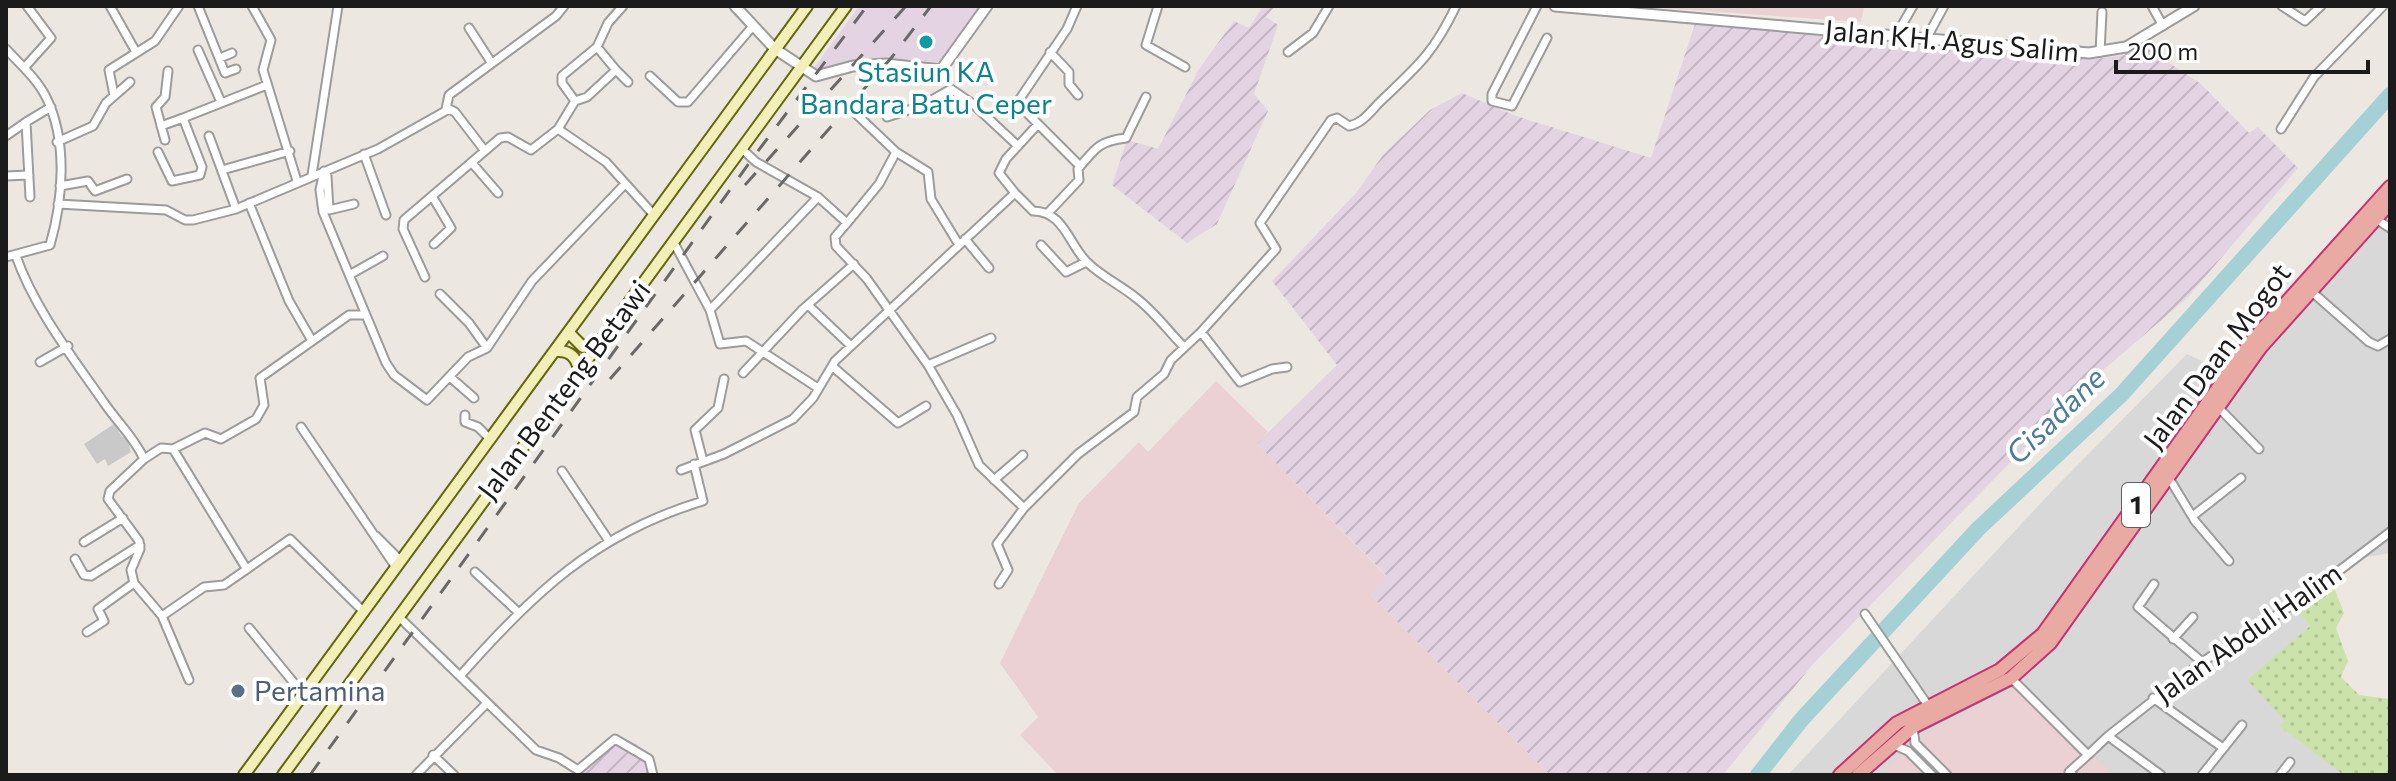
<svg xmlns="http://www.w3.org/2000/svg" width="2396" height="781" viewBox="0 0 2396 781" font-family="Commissioner,sans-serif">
	<defs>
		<pattern id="industrial-furrows" width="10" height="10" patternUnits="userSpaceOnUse" patternTransform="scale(2)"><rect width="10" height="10" fill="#e4d4e3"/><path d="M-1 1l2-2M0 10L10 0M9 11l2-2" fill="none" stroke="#c3b5c2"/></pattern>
		<pattern id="grass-dots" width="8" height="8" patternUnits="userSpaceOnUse" patternTransform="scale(2)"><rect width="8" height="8" fill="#cce2ab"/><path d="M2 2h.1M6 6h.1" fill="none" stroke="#afc193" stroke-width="1.8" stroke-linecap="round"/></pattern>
	</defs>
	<rect width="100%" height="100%" fill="#ece7e1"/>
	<path fill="#d9d8d8" d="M2383 217 2390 221V553L2362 558 2294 605 2310 626 2286 721 2280 726 2343 775H1788L2051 492 2187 354 2238 378Z"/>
	<path fill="#ebd1d3" d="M1665 6H1864L1861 22 1663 8Z
		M1216 381 1268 432 1257 444 1387 577 1371 595 1550 775H1058L1020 735 1038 717 1000 663 1079 503 1139 442 1148 452Z
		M2019 686 2113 775H1879L1928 733Z"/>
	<path fill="url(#industrial-furrows)" d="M1263 6H1275L1266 17 1278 25 1254 94 1268 111 1217 224 1187 243 1112 185 1127 140 1158 149 1199 69 1234 21 1249 28Z
		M1695 24 1859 32 2095 59 2125 55 2126 49 2141 44 2201 84 2249 133 2258 127 2298 168 2187 298 2087 384 1813 664 1723 775H1550L1370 594 1387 576 1257 444 1337 365 1272 281 1356 193 1383 155 1430 110 1462 93 1516 116 1651 158Z
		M612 734 633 742 654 757 656 775H583L579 772 606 745Z"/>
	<path fill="#c9c9c9" d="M114 424 122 437 126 436 131 452 108 466 105 459 97 464 84 444Z"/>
	<path fill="#e4d4e3" d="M859 6H985L941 68 894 59 859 61 821 71 814 68Z"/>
	<path fill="url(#grass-dots)" d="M2331 580 2344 613 2336 628 2348 661 2341 677 2359 695 2390 699 2388 775H2343L2279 726 2285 721 2247 680 2310 626 2294 606Z"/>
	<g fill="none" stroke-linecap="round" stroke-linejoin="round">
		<path stroke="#a5d0d6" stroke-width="16" d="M1758 775 1802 719 1978 529 2121 395 2390 95"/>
		<defs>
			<path id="minor" d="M110 6 136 52
				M198 6 225 73 236 69
				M252 6 271 40 263 70 297 181
				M1158 6 1146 45 1185 67
				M1537 6 1492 94V101L1512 106 1547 38
				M2152 6 2163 26
				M2282 6 2305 21 2321 6
				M469 28 491 62
				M1895 37 1913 6
				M1925 41 1944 6
				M597 47 616 70
				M6 49C20 64 37 79 46 97 68 141 63 200 50 245L6 257
				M198 50 221 102
				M1050 52 1069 72V84L1078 95
				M1288 52 1313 33 1329 6
				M2100 52 2102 12
				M220 58 232 53
				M24 68 51 38 27 6
				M650 76 678 102H688L753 26
				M114 95 109 70 155 41 179 6
				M575 101 587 97 616 70 628 82
				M446 109 449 95 556 16 564 6
				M852 110 896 152 928 172 931 199 959 245
				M887 117 921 106 951 89 973 104 1018 146
				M1038 124 1080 166
				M161 126 183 118
				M558 129 606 162 653 214
				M2281 129 2314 77 2383 6
				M6 136 26 122
				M209 136 236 209
				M165 140 156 107 165 97 168 71
				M57 142 93 126 106 103 130 82
				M742 149 756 162 818 197 847 223 835 237 836 246 867 279 928 365 957 415 979 465 1024 508 997 544 1008 570 999 584
				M158 152 172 181 200 175 202 167 183 118 267 85
				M364 154 386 215
				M472 163 498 193
				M222 170 290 151
				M324 171 320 190 323 212 386 363 394 375 427 400 468 357 487 348 532 281 625 184
				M312 175 338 6
				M6 176 29 175
				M327 176 329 210 354 204
				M60 186 88 181 95 191 127 179
				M1015 193 1033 211C1065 211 1069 247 1089 264 1103 277 1120 285 1135 297 1154 311 1168 331 1184 347
				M432 196 451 228 434 244
				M30 197 26 122 51 107
				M249 203 289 301 311 339
				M58 204 166 210 185 220H193L236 209 378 149 449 109 455 112 485 151
				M1047 214 1079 180 1078 169C1096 147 1100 141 1126 138L1146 97
				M2376 219 2390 228
				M847 223 879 184 896 152
				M965 239 989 268
				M674 243 710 310 720 344 746 341 818 388
				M1041 245 1066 272 1086 262
				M16 256C34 308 73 358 105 404 118 423 134 437 144 459L110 491 108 499 139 541 140 549 131 570 134 583 162 616 189 680
				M351 274 383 256
				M425 277 403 229 404 220 500 138 508 137 531 150 558 129 575 101 562 83V76L597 47 608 23 623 6
				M2311 291 2369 342 2378 346 2390 339
				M440 294 469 323 487 348
				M808 305 851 346
				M710 310 818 197
				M1201 332 1276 249 1260 223 1331 120 1337 118 1349 126C1364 123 1372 109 1383 99 1419 65 1434 52 1456 6
				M40 362 68 346
				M928 365 991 338
				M832 366 898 423 926 406
				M743 373 803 309 854 264
				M450 377 474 398
				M2217 406 2259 449
				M465 415V422L478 427 490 439
				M301 427 395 566
				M173 449 205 433 221 439 256 419 264 405 260 378 349 315H366
				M144 459 161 448 173 449 246 568
				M703 461 695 430 718 408 724 379
				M681 470 724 454 793 419 813 398 835 361 1015 193 999 173 1006 159 1038 124 1017 103 1067 29 1077 6
				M562 471 609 541
				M2169 478 2195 521 2229 561
				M994 480 1023 455
				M1024 508 1078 454 1134 412 1137 397 1164 374 1171 360 1201 332 1240 382 1272 369 1287 367
				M2194 515 2241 478
				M376 536 400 560
				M84 542 123 518
				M75 559 84 575 91 576 140 545
				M475 572 518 612
				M2154 584 2138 607 2202 662
				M1865 614 1927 704
				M162 616 204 587 224 585 290 539 363 611
				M398 616 536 750 559 758 578 770 615 739 649 759 653 775
				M249 628 303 694
				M87 632 104 621 98 609 134 583
				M2173 639 2193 617
				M460 676C532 594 596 533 703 501L694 464
				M2011 678 2088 755 2108 736 2161 775
				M2153 698 2223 748
				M1913 727 1915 743 1947 775
				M2108 736 2202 662 2302 599 2390 532
				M1894 745 1908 751 1932 775
				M433 755 454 775
				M416 775 486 704
				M2073 775 2069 772 2088 755
				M2202 775 2242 725
				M2280 775 2290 762"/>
			<path id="tertiary" d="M735 6 775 49 816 76 853 66 886 64 941 70 987 6
				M1555 6 2089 53 2126 47 2194 6"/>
			<path id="secondary" d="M569 333 583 347 596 344
				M557 351C570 350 577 358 579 370
				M244 775 807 6
				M283 775 846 6"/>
			<path id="trunk" d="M1840 775 1897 723 2000 670 2043 634 2250 343 2390 187
				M1858 775 1913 727 2011 678 2050 643 2260 348 2390 203"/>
		</defs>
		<use href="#minor" stroke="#9c9c9c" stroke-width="11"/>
		<use href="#tertiary" stroke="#9c9c9c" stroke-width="13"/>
		<use href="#secondary" stroke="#65660e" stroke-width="14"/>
		<use href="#trunk" stroke="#c53374" stroke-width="16"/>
		<use href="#minor" stroke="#fff" stroke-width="7"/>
		<use href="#tertiary" stroke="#fff" stroke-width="9"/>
		<use href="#secondary" stroke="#f2efb8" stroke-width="10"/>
		<use href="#trunk" stroke="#e8aaa2" stroke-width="12"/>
		<path stroke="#696969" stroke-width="3" stroke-dasharray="16 16" stroke-linecap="butt" d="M745 185 906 6
			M610 379 892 57 931 6
			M310 775 752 159 867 6"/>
	</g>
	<circle fill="#0f9aa8" stroke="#fff" stroke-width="3" cx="926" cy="42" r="8"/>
	<circle fill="#5c6f8a" stroke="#fff" stroke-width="3" cx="238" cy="691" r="8"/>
	<g text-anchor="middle" stroke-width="8" stroke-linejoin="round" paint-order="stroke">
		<rect fill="#fff" stroke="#5f5f5f" stroke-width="2" x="2122" y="483" width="28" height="44" rx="6"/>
		<g font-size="26" font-weight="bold" fill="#1b1b1b">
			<text x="2136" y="514">1</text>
		</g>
		<g font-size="28" fill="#1b1b1b" stroke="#fff">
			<text transform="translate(1952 41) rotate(5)" y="10">Jalan KH. Agus Salim</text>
			<text transform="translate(2217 356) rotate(-53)" y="10">Jalan Daan Mogot</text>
			<text transform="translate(564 390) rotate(-53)" y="10">Jalan Benteng Betawi</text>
			<text transform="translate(2248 633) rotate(-35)" y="10">Jalan Abdul Halim</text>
		</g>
		<g font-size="28" fill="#0d838f" stroke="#fff">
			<text x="926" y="82">Stasiun KA<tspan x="926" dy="32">Bandara Batu Ceper</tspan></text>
		</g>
		<g font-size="28" fill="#4e5e75" stroke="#fff" text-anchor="start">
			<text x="254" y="701">Pertamina</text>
		</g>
		<g font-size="30" font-style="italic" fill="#4e7b9a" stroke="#fff">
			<text transform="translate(2056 416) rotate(-44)" y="10">Cisadane</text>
		</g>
	</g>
	<rect width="2396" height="781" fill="none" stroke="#1b1b1b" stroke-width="16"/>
	<path d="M2116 60v12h252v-12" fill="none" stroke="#1b1b1b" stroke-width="4"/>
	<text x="2128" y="60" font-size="24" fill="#1b1b1b" stroke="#ffffff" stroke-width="6" paint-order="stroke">200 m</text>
</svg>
